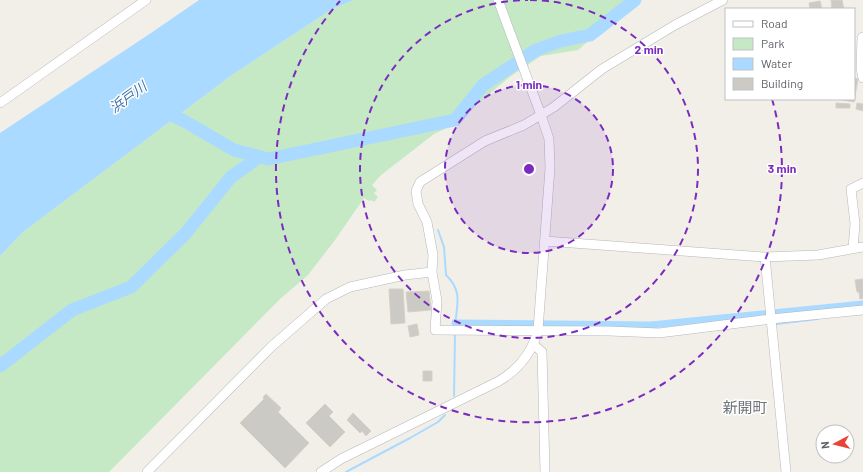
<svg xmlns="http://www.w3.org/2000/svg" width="863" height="472" viewBox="0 0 863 472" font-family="Barlow,'Noto Sans JP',sans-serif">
	<rect width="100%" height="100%" fill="#f1efe8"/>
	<path fill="#c5e8c5" d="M354 0H640L596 34 578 50 541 56 511 76 478 103 457 123 434 134 381 175 372 185 377 190 374 193 378 197 374 202 371 200 369 201 364 198 335 240 308 275 280 299 109 472H0V256L23 232 232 75 332 9Z"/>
	<path fill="#aadaff" d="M199 0H354L332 9 232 75 23 232 0 256V133L151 33Z"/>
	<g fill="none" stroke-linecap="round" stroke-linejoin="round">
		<path stroke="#aadaff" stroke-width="2" d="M438 230 444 247 446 275C464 292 456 307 455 327
			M776 324 818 319
			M454 396 455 334
			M346 472 410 438 438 422 445 415"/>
		<path stroke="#aadaff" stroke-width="7" d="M455 323 651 325 863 304"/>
		<path stroke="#aadaff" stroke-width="13" d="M160 109 186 122 234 150 268 159 455 120 483 85 536 50 561 41 590 35 635 0
			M0 366 72 310 131 287 185 234 231 177 259 157"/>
	</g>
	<path fill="#cccac5" stroke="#d6d1c6" d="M831 0H842L844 9H832Z
		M820 1 822 9H810L809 3Z
		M854 78 858 79 854 102 843 100 854 99Z
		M836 103 850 104V108H836Z
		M857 103 863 104V111L856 109Z
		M863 279V298L860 299 859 292H857L855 280Z
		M389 289H403L405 323 391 324Z
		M429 291 431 310 408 312 406 292Z
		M417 324 419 335 410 337 408 326Z
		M423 371H432V381H423Z
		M266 394 281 408 278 412 309 443 285 468 240 423 264 399 263 397Z
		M325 404 333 412 329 416 345 432 330 447 306 423Z
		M353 413 371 431 366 436 362 431 360 433 347 420Z"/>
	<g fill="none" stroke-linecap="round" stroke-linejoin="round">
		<defs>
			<path id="minor" d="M723 0 675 25 602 69 554 107 524 125 485 141 420 182 416 191 418 204 427 222 433 255 432 272 437 301 435 330 609 331 659 333 771 319 863 310
				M863 37 862 38 861 68 863 78
				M0 103 146 0
				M545 241 765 257 818 255 863 247
				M853 248 855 224 851 189 863 183
				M765 257 786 472
				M533 344 542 352 545 472
				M147 472 271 347 326 299 350 287 405 275 432 272
				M321 472 341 459 499 381C519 369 532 353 538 330L550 168 549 139 541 115 498 0"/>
		</defs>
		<use href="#minor" stroke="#b5b8bc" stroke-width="10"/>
		<use href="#minor" stroke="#fff" stroke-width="9"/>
	</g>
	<circle cx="529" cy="169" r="84" fill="#7b2cbf" fill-opacity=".12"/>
	<g fill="none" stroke="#7b2cbf" stroke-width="2" stroke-dasharray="7 5">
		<circle cx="529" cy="169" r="84"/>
		<path d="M530 0A169 169 0 1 1 528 0"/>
		<path d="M772 99A253 253 0 1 1 340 1"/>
	</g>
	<g text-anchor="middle" stroke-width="3" stroke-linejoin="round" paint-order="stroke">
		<g font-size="14" font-style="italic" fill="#4174aa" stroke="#fff">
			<text transform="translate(128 97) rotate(-36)" y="5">浜戸川</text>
		</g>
		<g font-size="15" fill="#70757a" stroke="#fff">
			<text x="745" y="413">新開町</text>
		</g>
	</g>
	<circle cx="529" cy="169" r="6" fill="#7b2cbf" stroke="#fff" stroke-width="2"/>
	<g font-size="12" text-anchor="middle" font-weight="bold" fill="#7b2cbf" stroke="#fff" stroke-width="3" stroke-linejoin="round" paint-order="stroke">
		<text x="649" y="54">2 min</text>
		<text x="529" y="89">1 min</text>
		<text x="782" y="173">3 min</text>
	</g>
	<rect x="725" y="8" width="130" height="92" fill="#ffffff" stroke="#bfc1c3"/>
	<rect x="733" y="21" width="20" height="6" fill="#ffffff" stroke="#bfc1c3"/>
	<text x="761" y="28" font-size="12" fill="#5f6368">Road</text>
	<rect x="733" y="38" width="20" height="12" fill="#c5e8c5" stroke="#bfc1c3"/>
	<text x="761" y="48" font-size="12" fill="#5f6368">Park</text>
	<rect x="733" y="58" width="20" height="12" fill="#aadaff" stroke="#bfc1c3"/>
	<text x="761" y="68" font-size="12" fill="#5f6368">Water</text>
	<rect x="733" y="78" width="20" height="12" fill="#cccac5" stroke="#bfc1c3"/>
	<text x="761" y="88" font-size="12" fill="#5f6368">Building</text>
	<g transform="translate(835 444) rotate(263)"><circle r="19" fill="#ffffff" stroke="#bfc1c3"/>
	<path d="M0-3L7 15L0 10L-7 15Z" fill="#ea4335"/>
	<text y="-6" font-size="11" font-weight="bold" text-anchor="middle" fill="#5f6368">N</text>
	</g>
</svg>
